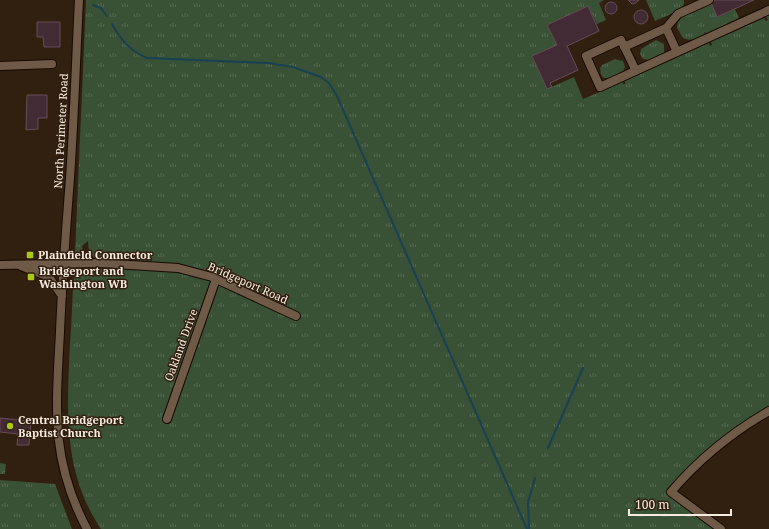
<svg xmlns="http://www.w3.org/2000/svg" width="769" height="529" viewBox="0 0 769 529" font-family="'Noto Serif',serif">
	<defs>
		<pattern id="grass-tufts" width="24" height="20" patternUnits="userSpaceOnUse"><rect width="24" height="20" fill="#395135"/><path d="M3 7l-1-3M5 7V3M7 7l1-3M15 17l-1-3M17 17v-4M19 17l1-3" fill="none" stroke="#566a52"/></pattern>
		<pattern id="forest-crowns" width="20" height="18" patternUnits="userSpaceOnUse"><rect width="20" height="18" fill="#395135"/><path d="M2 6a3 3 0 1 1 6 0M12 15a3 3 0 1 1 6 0" fill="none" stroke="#566a52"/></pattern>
	</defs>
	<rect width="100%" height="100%" fill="#311f0f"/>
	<path fill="url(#grass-tufts)" d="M86 0H604L599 3 606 20 597 24 588 6 547 25 557 45 532 56 547 89 574 77 583 99 623 82V84H625V81L709 43 710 46 712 45 711 42 764 18 766 21 768 20 766 17 769 15V406C728 431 697 456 666 493L715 529H101C62 471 67 409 70 343 72 320 72 296 74 273 84 263 154 268 171 270 184 272 197 277 210 280L212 287 166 413 164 422 168 423 218 286 222 285 298 313 170 263H141L95 258 89 253 88 241 82 246 83 253 81 256 75 253Z
		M646 0H684V4L680 10 655 21Z
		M711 2 717 17 735 9 739 18 707 34 704 32 705 35C697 38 691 42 683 38L677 28 678 22 683 16Z
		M656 40 664 44V53L649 60 643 59 640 54 641 49Z
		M615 59 623 61 625 67 623 71 609 78H604L601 75 600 68 602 65Z
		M0 480 55 484 72 529H0Z"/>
	<path fill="url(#forest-crowns)" d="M0 463 6 464 5 474H0Z"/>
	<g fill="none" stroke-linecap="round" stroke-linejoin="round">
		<path stroke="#184254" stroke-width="2" d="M93 5 101 8 107 16
			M112 24C121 40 130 51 147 58L268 63 293 67 321 77 329 83 337 96 527 529
			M548 448 583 368
			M529 529 528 502 535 478"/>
	</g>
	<path fill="#432b35" stroke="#674c57" d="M628 0H639L636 3 632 4Z
		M710 0H754L717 17Z
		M605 8a6 6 0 1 1 12 0a6 6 0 1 1-12 0Z
		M588 6 599 31 567 46 578 70 550 83 552 87 547 89 532 56 557 45 547 25Z
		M634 17a7 7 0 1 1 14 0a7 7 0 1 1-14 0Z
		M37 22H60V47H44L43 37H37Z
		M27 95H47V118H38V129L26 130Z
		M0 418 31 421 29 445H17L18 434 0 432Z"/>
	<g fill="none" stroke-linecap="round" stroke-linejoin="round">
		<defs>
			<path id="minor" d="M79 0C76 59 74 119 70 178 66 229 62 281 60 332 56 407 50 460 87 529
				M666 28 677 52
				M624 47 666 28 678 14 709 0
				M0 66 52 64
				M636 71 621 40 586 56 600 87 769 10
				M0 265 99 263 178 268 212 277 296 316
				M21 266 49 277 62 296
				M167 419 216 279
				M721 529 671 492C699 459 731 433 769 411"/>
		</defs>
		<use href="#minor" stroke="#190900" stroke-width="10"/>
		<use href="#minor" stroke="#6f5a48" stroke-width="8"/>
	</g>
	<g fill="#aac717" stroke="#311f0f" stroke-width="1.5">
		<rect x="26" y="251" width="8" height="8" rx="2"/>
		<rect x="27" y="273" width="8" height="8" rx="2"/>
		<circle cx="10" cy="426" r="4"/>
	</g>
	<g text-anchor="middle" stroke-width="3" stroke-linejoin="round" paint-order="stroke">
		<g font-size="11" fill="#f8ece1" stroke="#311f0f">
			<text transform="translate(61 131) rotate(-87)" y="4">North Perimeter Road</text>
			<text transform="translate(248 283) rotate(24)" y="4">Bridgeport Road</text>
			<text transform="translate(181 345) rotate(-70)" y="4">Oakland Drive</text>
		</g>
		<g font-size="11" font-weight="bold" fill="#f8ece1" stroke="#311f0f" text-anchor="start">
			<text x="38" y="259">Plainfield Connector</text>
			<text x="39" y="275">Bridgeport and<tspan x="39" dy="13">Washington WB</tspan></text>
			<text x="18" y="424">Central Bridgeport<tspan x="18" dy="13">Baptist Church</tspan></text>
		</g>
	</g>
	<path d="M629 509v6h102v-6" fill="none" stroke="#f8ece1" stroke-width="2"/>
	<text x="635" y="509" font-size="12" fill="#f8ece1" stroke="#311f0f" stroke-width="3" paint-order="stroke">100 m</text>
</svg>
